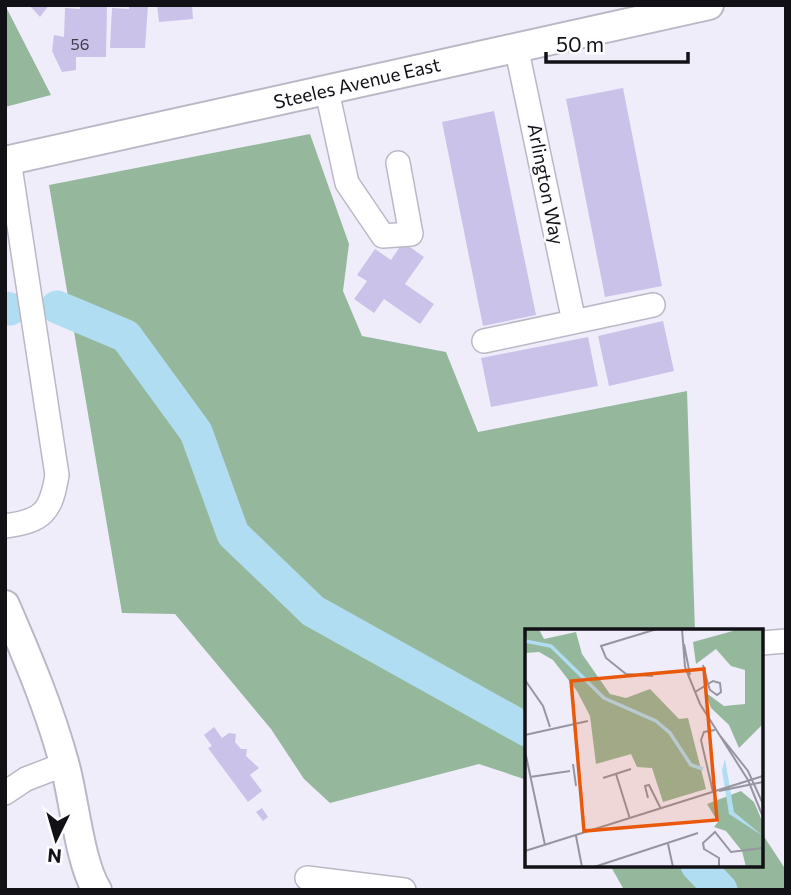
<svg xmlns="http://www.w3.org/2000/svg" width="791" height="895" viewBox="0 0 791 895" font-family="Commissioner,sans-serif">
	<rect width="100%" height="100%" fill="#f0edfb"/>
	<path fill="#95b89d" d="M5 5 51 95 5 107Z
		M310 134 349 244 343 291 362 336 446 352 478 432 687 391 695 631H527V780L479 764 330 803 304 779 271 729 175 614 122 613 49 185Z
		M761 832 786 870V890H624L610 865H761Z"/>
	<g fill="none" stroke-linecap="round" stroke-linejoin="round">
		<path stroke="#b0ddf1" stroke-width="33" d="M57 307 126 336 196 432 233 534 313 611 527 730
			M5 308 10 309
			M697 865 721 890"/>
	</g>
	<path fill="#cbc2e9" d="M29 5H49L40 17Z
		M80 5H107L106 57H76V70L62 72 52 51 54 35 64 37 65 8 80 9Z
		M129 5H148L145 48H110L112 8 129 9Z
		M157 5H192L193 19 159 22Z
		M623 88 662 286 605 297 566 99Z
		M494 111 536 315 483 326 442 122Z
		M403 242 424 257 405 284 434 304 420 324 384 299 374 313 354 299 367 281 357 275 375 249 391 260Z
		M663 321 674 371 609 386 598 336Z
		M588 337 598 386 491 407 481 358Z
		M214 727 222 738 229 733 236 734 235 742 241 749H247L246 756 259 768 250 775 262 791 248 802 208 748 212 746 204 735Z
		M262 808 268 817 263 821 256 812Z"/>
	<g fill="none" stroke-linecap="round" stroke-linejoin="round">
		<defs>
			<path id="minor" d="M516 46 574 322
				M327 91 347 183 383 236 411 234 398 163
				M484 341 653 305
				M5 526C43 521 51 512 57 475L9 160
				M761 643 786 641
				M5 793 26 779 65 764
				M307 878 404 890"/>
			<path id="major" d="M5 161 709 5
				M5 605C28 658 50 710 65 766 74 799 80 864 97 890"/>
		</defs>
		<use href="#minor" stroke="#bab8c5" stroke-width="26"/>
		<use href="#major" stroke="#bab8c5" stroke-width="32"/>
		<use href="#minor" stroke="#fff" stroke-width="23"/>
		<use href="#major" stroke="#fff" stroke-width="28"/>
	</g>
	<g text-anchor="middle" stroke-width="5" stroke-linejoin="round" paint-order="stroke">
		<g font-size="16" fill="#403e4b">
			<text x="80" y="50">56</text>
		</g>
		<g font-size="19" fill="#121216" stroke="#fdfcff">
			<text transform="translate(357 83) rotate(-13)" y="7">Steeles Avenue East</text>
			<text transform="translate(546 184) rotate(79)" y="7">Arlington Way</text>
		</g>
	</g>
	<g transform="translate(525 629)">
		<rect width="238" height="238" fill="#f0edfb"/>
		<path d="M0 0H14L19 10 51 3 57 25 85 65 101 69 125 60 154 90 163 89 181 160 138 173 127 139 112 138 106 125 71 135 65 87 52 62 28 31 14 23 0 24ZM215 0H238V95L214 119 204 96 186 79 180 63 199 77 220 75V41L206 37 191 20 171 35 168 13ZM216 162 229 173 238 194V238H221L217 222 201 202 189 198 193 193 182 175Z" fill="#95b89d"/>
		<path d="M200 130 209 183 238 207 204 185 197 141Z" fill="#b0ddf1"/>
		<path fill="none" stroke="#b0ddf1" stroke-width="3.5" d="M0 12 26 17 79 69 131 92 145 104 166 136 178 140"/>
		<path fill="none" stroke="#97959f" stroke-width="2" d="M157 0 160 38 175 75 223 151 238 188M159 15 165 46M128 47 101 45 81 29 76 17 132 0M0 51 18 77 25 98M170 63 183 55 188 52 195 54 196 63 192 66 185 61 183 55 178 36M193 104 223 142 238 175M0 106 63 92M0 122 20 216M48 135 51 157M91 145 105 190M5 148 45 142M78 149 106 140M194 162 238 153M188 163 176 111 179 103 190 101M123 169 120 157 124 156 136 180M51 207 57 238M143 215 148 238M0 222 238 147M69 238 173 204M194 238V229L179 220 178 214 190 203 206 223 238 219"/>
		<path fill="#e8590c" fill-opacity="0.15" stroke="#e8590c" stroke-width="3.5" d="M179 40 192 191 59 202 46 52Z"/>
		<rect width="238" height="238" fill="none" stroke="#121216" stroke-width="3.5"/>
	</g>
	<rect width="791" height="895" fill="none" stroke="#121216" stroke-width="14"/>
	<g transform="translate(56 839) rotate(185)" stroke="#fdfcff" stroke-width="5" paint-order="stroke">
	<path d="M0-5L12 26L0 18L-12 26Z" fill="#121216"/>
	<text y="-10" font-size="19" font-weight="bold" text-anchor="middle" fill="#121216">N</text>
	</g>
	<path d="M546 52v10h142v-10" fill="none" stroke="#121216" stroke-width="3.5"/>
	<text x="556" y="52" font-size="21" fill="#121216" stroke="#fdfcff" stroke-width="5" paint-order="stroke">50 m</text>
</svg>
